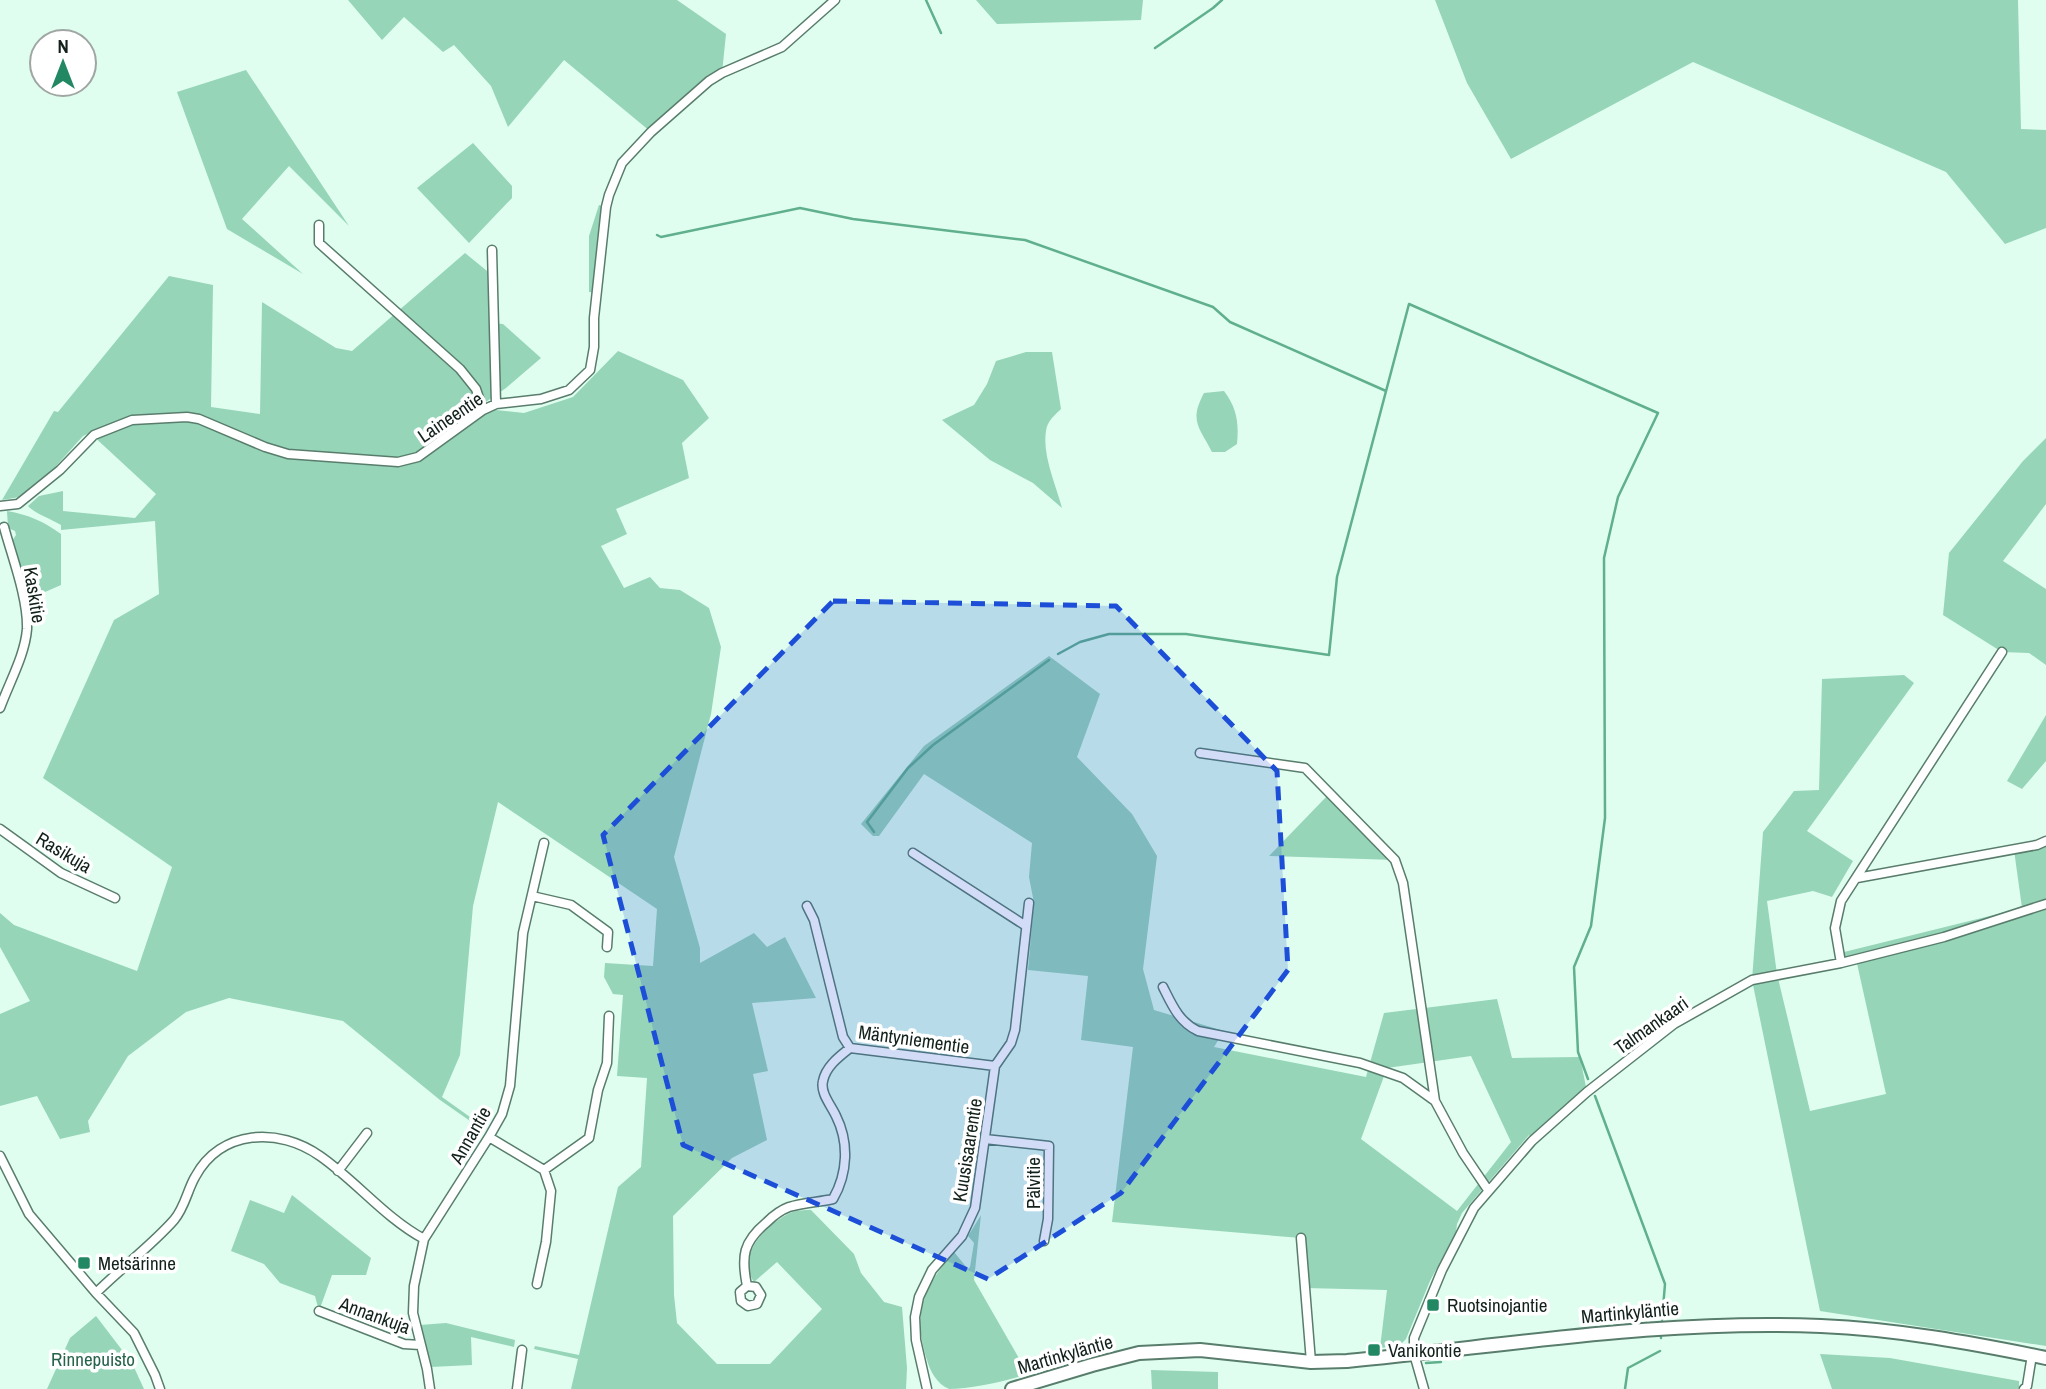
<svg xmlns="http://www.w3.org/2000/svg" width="2046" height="1389" viewBox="0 0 2046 1389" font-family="'Archivo Narrow',sans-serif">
	<rect width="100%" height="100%" fill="#dffeef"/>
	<path fill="#96d5b8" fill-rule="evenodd" d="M348 0H677L726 34 722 73 651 132 564 60 508 127 491 86 454 45 443 52 404 17 382 40Z
		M976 0H1143L1141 20 997 24Z
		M1435 0H2018L2021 129 2046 130V228L2005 244 1946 172 1693 62 1511 159 1467 83Z
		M246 70 349 226 289 166 242 219 303 274 227 229 177 92Z
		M473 143 512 186V198L469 243 417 188Z
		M599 205 606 207 598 293 589 292V236Z
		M465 253 492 275 491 323 503 324 541 358 506 388 477 408 524 413 573 397 618 351 683 380 709 418 682 443 689 478 616 509 627 534 601 546 624 588 650 577 660 588 680 590 709 608 721 647 711 714 674 857 700 948V963L754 933 767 947 785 937 816 998 752 1003 768 1071 753 1074 767 1140 732 1158 673 1216 674 1295 677 1323 717 1364H770L822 1309 777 1262 754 1282C735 1255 767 1224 790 1213 796 1210 805 1210 811 1210L854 1254 861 1273 884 1302 902 1307 907 1368 906 1389H571L578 1359 534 1349 535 1346 579 1355 618 1187 641 1167 647 1078 617 1076 623 995 613 994 604 977 605 963 653 966 657 909 498 802 473 906 460 1055 442 1097 484 1127 483 1130 440 1100 343 1021 229 998 186 1012 128 1056 88 1121 90 1132 60 1139 37 1096 0 1106V1014L30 1001 0 947V913L14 925 137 971 172 867 43 778 114 620 159 594 155 521 61 530V525C51 519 34 513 28 506L39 496 63 491V511L135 518 156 494 90 433 83 436 39 485 20 497 2 500 54 411 58 412 169 276 213 285 211 407 260 414 262 302 336 348 352 351Z
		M1026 352H1052L1061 409C1055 415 1047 421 1046 431 1042 455 1056 485 1062 508L1033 483 990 460 942 420 974 405 987 384 996 361Z
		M1224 391C1237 408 1239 423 1237 444L1225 452H1212C1199 427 1189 421 1204 393Z
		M2046 438V504L2003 561 2046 589V665L2029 653 2002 652 1943 615 1949 553 2023 461Z
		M7 511C29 515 43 521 61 534V585L29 599 12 541 16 535 15 531 8 528Z
		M1049 656 1100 694 1077 757 1132 814 1157 856 1143 969 1154 1010 1224 1031 1214 1047 1366 1077 1384 1013 1497 999 1512 1058 1580 1057 1587 1092 1532 1141 1529 1135 1462 1213 1457 1224 1456 1232 1430 1281 1406 1339 1399 1346 1380 1348 1387 1290 1305 1288 1301 1238 1112 1222 1133 1047 1081 1040 1088 976 1028 970 1034 903 1029 877 1032 843 924 774 879 836H873L861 824 924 746ZM1471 1056 1511 1142 1457 1211 1361 1139 1387 1068Z
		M1904 675 1914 683 1807 831 1853 861 1832 897 1813 891 1767 901 1777 974 1810 1111 1886 1094 1856 959 1841 963 1840 953 2022 908 2014 850 2046 841V1346L1820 1311 1752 980 1763 832 1794 791 1819 790 1822 679Z
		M2046 715V761L2022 789 2007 781Z
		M1329 794 1395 860 1269 856Z
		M292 1195 371 1258 366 1275H332L319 1311 315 1296 280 1283 264 1264 231 1251 250 1200 284 1213Z
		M981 1215 974 1280 1028 1374C1007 1381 971 1389 949 1389 937 1384 930 1371 927 1360 912 1313 923 1288 954 1252L968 1269 970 1267 974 1243 968 1236Z
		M96 1316 132 1363 144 1389H47L70 1338Z
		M446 1323 515 1340 514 1347 471 1337 472 1365 431 1367 420 1325Z
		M1820 1354 1890 1358 2019 1381V1389H1832Z
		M1151 1370 1218 1372V1389H1152Z"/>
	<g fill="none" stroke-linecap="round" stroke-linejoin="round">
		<path stroke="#60af8d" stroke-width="2.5" d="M926 0 941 33
			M1155 48 1213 8 1222 0
			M657 235 661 237 800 208 853 219 1025 240 1213 307 1230 322 1386 391
			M1058 654 1080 642 1109 634H1186L1329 655 1337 577 1409 304 1658 413 1618 497 1604 558 1605 818 1591 926 1574 967 1578 1052 1588 1079
			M874 832 867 822 908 768 933 745 1049 660
			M1595 1096 1665 1284 1662 1320
			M1661 1338V1337
			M1426 1363 1441 1362
			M1625 1389 1628 1368 1660 1351"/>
		<defs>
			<path id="street" d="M319 225V243L460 369 476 389 483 410
				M492 250 496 404
				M0 506 18 504 60 470 94 435 132 420 187 417 199 419 265 447 288 454 398 462 418 457 483 410 496 404 541 399 569 390 590 370 594 347V318L606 207 609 195 622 163 651 132 709 81 722 73 782 47 835 0
				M0 708C9 683 25 655 27 629 28 598 12 557 4 527
				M1200 753 1305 768 1395 860 1403 883 1435 1101 1463 1153 1488 1190
				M0 829 61 873 115 898
				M913 853 1026 926
				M1857 878 2037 845 2046 841
				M532 896 571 905 608 932 607 947
				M807 906 814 920 843 1037 850 1048 995 1066
				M1841 963 1835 928 1841 901 2002 652
				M1163 987C1172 1005 1179 1022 1198 1031L1360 1063 1403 1078 1435 1101
				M489 1137 544 1170 589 1138 598 1090 607 1063 609 1016
				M985 1139 1049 1146 1048 1219 1044 1241
				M0 1156 29 1214 96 1293 134 1333 155 1375 160 1389
				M338 1171 367 1133
				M1301 1238 1311 1362
				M537 1284 546 1242 551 1191 544 1170
				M747 1286C741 1256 743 1242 767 1222 773 1216 781 1210 789 1207 803 1203 819 1202 833 1199 848 1173 849 1142 836 1116 831 1105 820 1093 823 1081 826 1066 840 1056 850 1048
				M747 1286 756 1287 761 1295 757 1304 748 1306 741 1301 740 1292Z
				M96 1293C121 1268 151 1246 174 1220 185 1207 187 1191 195 1177 221 1129 279 1127 320 1156 356 1181 385 1218 424 1239
				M319 1311 404 1344 420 1345
				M430 1389 427 1369 413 1313 414 1286 424 1239 489 1137 502 1114 510 1086 523 933 544 843
				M517 1389 522 1350
				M927 1389 916 1340 915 1317 919 1297 932 1270 962 1236 975 1208 995 1066 1011 1043 1015 1030 1029 903
				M1424 1389 1414 1354V1338L1442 1270 1474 1208 1532 1141 1587 1092 1674 1024 1752 980 1841 963 1944 937 2046 904
				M2024 1389 2027 1386 2032 1355"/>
			<path id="secondary" d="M1012 1389 1092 1365 1139 1353 1200 1350 1311 1362 1347 1361C1505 1346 1662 1319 1821 1326 1897 1329 1972 1343 2046 1358"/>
		</defs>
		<use href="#street" stroke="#597d6c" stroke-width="11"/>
		<use href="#secondary" stroke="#597d6c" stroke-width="16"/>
		<use href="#street" stroke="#fff" stroke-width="8"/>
		<use href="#secondary" stroke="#fff" stroke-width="12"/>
	</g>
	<path fill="#1d4ed8" fill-opacity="0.2" stroke="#1d4ed8" stroke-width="5" stroke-dasharray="14 9" stroke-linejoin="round" d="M833 601 1116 606 1277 771 1288 970 1121 1193 988 1279 683 1145 603 835Z"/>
	<g fill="#218863" stroke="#fff" stroke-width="2.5">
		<rect x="77" y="1256" width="14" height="14" rx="3.5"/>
		<rect x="1426" y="1298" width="14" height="14" rx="3.5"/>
		<rect x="1367" y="1343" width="14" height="14" rx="3.5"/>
	</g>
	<g text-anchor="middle" stroke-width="7" stroke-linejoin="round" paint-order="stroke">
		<g font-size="19" fill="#12211a" stroke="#fff">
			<text transform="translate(450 417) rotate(-34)" y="7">Laineentie</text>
			<text transform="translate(35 595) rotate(81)" y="7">Kaskitie</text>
			<text transform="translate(64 852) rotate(31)" y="7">Rasikuja</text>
			<text transform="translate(1651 1025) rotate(-35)" y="7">Talmankaari</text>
			<text transform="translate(914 1039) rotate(8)" y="7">Mäntyniementie</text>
			<text transform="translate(470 1135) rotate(-60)" y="7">Annantie</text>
			<text transform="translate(967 1150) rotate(-81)" y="7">Kuusisaarentie</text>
			<text transform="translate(1033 1183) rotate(-90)" y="7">Pälvitie</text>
			<text transform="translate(1630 1312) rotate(-5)" y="7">Martinkyläntie</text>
			<text transform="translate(375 1315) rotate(20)" y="7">Annankuja</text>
			<text transform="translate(1065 1354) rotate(-16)" y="7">Martinkyläntie</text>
		</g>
		<g font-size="19" fill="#12211a" stroke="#fff" text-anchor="start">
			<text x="98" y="1270">Metsärinne</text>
			<text x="1447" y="1312">Ruotsinojantie</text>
			<text x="1388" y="1357">Vanikontie</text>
		</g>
		<g font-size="19" fill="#27634b" stroke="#fff">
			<text x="93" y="1366">Rinnepuisto</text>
		</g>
	</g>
	<g transform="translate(63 63)"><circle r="33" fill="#ffffff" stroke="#a0a6a3" stroke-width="2"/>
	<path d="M0-5L12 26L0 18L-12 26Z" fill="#218863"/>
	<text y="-10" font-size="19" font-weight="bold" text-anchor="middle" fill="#12211a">N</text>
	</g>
</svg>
